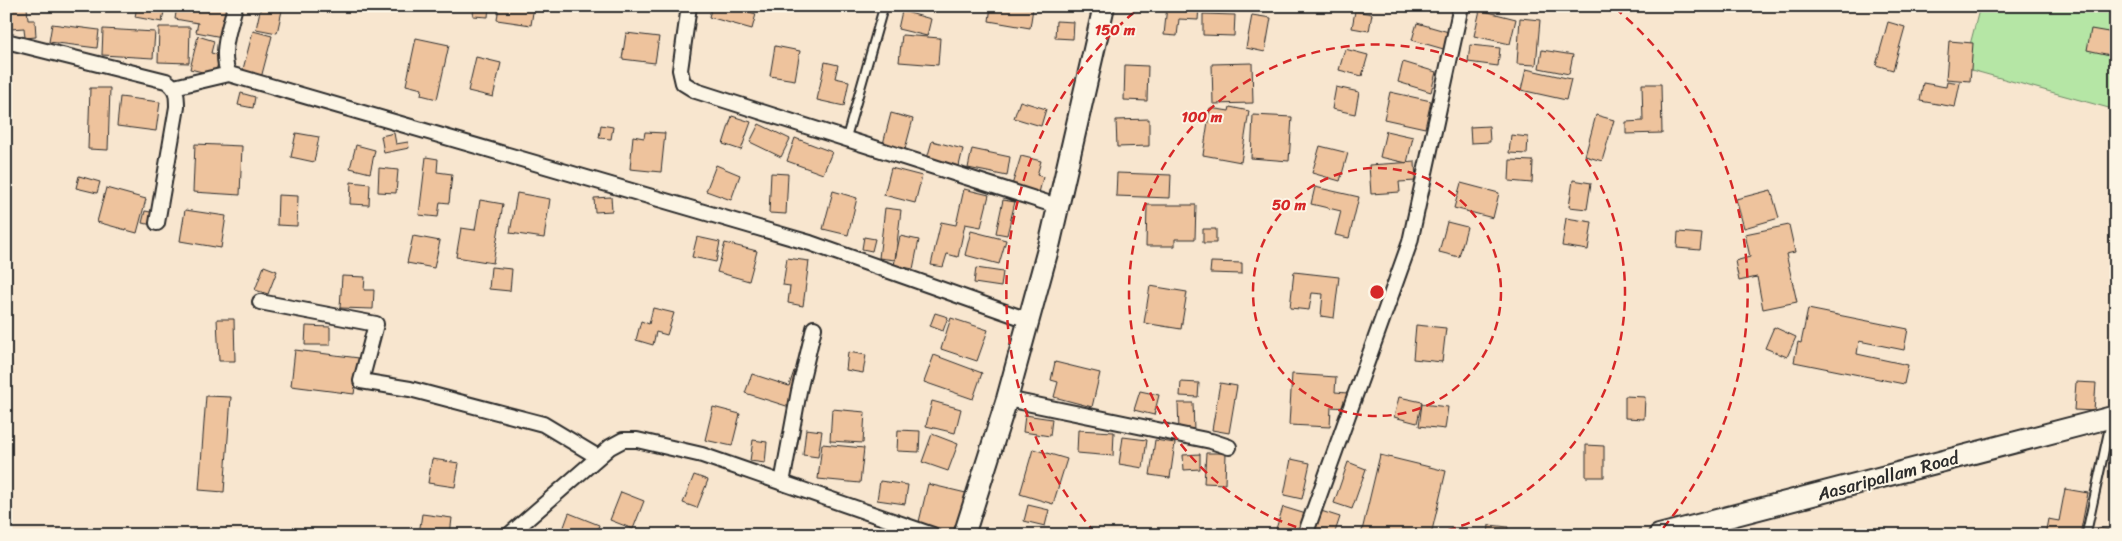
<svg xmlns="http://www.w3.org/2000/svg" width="2122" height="541" viewBox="0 0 2122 541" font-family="Sriracha,sans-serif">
	<rect width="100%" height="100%" fill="#f8e6cf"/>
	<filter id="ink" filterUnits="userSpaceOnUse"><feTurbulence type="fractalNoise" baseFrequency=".02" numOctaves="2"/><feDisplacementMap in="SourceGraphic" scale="10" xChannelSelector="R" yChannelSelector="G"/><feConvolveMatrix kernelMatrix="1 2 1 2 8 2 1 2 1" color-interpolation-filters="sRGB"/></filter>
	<g filter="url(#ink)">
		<path fill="#b5e6a5" stroke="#708868" d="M1980 6H2116V110L1964 68Z"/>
		<path fill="#eec39d" stroke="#2b2b2b" d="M8 6H27L28 20H35L36 37 25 38 24 28 10 29Z
			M137 6H165L162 22 135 17Z
			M177 6H233L227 38 196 32 198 23 175 19Z
			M261 6H283L277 33 256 29Z
			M474 6H489L488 17 473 16Z
			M499 6H534L531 25 497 20Z
			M579 6H592L590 10Z
			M712 6H729L756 14 752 29 709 17Z
			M991 6 1033 8 1030 28 989 21Z
			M1167 6H1199L1198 20 1179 19 1177 36 1164 35Z
			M1611 6H1631V12H1611Z
			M1480 10 1516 19 1510 44 1474 36Z
			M902 11 931 19 927 36 898 29Z
			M1355 11 1372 14 1369 31 1352 28Z
			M1203 14 1235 15 1234 36 1203 35Z
			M1252 15 1271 18 1265 52 1246 48Z
			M1520 18 1540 20 1536 65 1517 64Z
			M1056 21 1074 22 1073 39 1055 38Z
			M1888 22 1905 27 1893 70 1876 65Z
			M1417 23 1452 33 1447 50 1412 40Z
			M52 24 99 30 97 48 49 42Z
			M159 27H190L189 63 158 62Z
			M103 29 155 32 153 58 102 55Z
			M2091 29 2114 33 2110 55 2087 50Z
			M253 31 272 36 261 78 242 73Z
			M626 33 659 37 655 63 622 59Z
			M902 35 940 38 938 65 899 62Z
			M198 36 214 41 211 53 220 55 215 75 190 69Z
			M416 38 449 45 437 99 421 95 422 89 406 85Z
			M1949 41 1973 43 1970 81 1946 79Z
			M1470 45 1500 48 1498 66 1468 62Z
			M775 46 800 51 795 80 770 76Z
			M1345 49 1368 55 1362 76 1339 70Z
			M1542 50 1573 55 1569 74 1539 68Z
			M476 57 501 63 493 97 468 91Z
			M825 62 838 65 835 78 849 81 844 106 817 100Z
			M1403 62 1436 72 1431 92 1398 82Z
			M1252 63 1253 103 1213 104 1212 64Z
			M1125 65 1148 66 1147 101 1124 100Z
			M1526 69 1571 79 1566 100 1521 90Z
			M1947 81 1960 83 1955 107 1920 101 1923 83 1946 87Z
			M1642 84H1661L1662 133 1626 134V122L1643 121Z
			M1336 87 1359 92 1355 114 1332 109Z
			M90 88H110L108 150 88 149Z
			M1390 92 1431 101 1425 128 1384 119Z
			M241 93 255 97 253 108 238 105Z
			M120 97 160 102 156 131 117 126Z
			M1020 101 1046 109 1041 126 1014 118Z
			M1230 107 1249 111 1241 162 1203 155 1210 108 1229 111Z
			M891 113 913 119 905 149 883 144Z
			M1253 115 1292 117 1289 161 1251 158Z
			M1596 115 1614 120 1602 161 1585 156Z
			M732 116 751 122 741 150 723 144Z
			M1149 119V146L1117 147 1116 120Z
			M759 124 790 139 781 157 750 142Z
			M601 125 613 127 611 139 599 138Z
			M1489 126 1490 142 1471 143 1470 127Z
			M1386 131 1413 137 1407 163 1380 157Z
			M645 132 665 133 661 172 630 169 633 136 644 138Z
			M296 133 319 137 314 162 291 157Z
			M394 133 396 144 408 142 409 148 384 153 381 136Z
			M1511 135 1528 137 1527 154 1509 153Z
			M795 138 832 152 823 174 787 161Z
			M932 141 963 149 958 170 926 162Z
			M195 144 242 146 240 195 193 192Z
			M356 145 375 150 370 173 350 168Z
			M1320 146 1348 153 1340 181 1312 173Z
			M972 149 1010 157 1007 176 968 168Z
			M1021 156 1041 161 1037 175 1043 177 1039 193 1012 185Z
			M426 157 438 159 437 172 452 174 449 203 440 202 438 217 419 215Z
			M1510 160 1533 161 1532 183 1509 181Z
			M1415 162 1416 181 1399 182 1400 192 1371 194 1369 165Z
			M716 165 740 175 731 200 706 191Z
			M379 168 398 170 396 193 378 192Z
			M891 168 922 176 915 203 884 195Z
			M771 173 788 174 786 214 769 213Z
			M1117 173 1171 175 1170 198 1116 196Z
			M79 176 100 182 97 193 76 188Z
			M1573 180 1591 183 1587 209 1569 207Z
			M351 182 370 184 369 205 350 204Z
			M1461 183 1499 193 1493 218 1454 208Z
			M1315 187 1359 197 1349 238 1335 235 1341 211 1311 204Z
			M106 188 146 199 137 233 97 222Z
			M964 189 989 195 981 227 965 224 958 257 947 254 943 267 931 265 941 222 956 225Z
			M1771 190 1779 218 1744 228 1736 199Z
			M833 191 857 198 848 235 823 229Z
			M517 193 550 199 544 238 510 233Z
			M278 195 298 196 297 226 277 225Z
			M611 197 612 211 595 212 594 198Z
			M480 200 503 204 493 263 456 257 461 228 475 230Z
			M1003 200 1015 202 1007 235 996 233Z
			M1147 205H1196L1195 239H1175V246H1146Z
			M885 208 901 210 895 260 879 258Z
			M185 210 226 216 221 248 180 241Z
			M145 211 162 214 159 226 142 223Z
			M1566 218 1592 222 1588 250 1562 246Z
			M1447 222 1467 227 1459 257 1439 252Z
			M1789 225 1795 252 1786 254 1797 302 1763 309 1757 277 1739 281 1735 261 1750 257 1745 234Z
			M1203 229H1216V243H1203Z
			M971 231 1006 240 999 264 965 255Z
			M1678 232 1702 234 1700 250 1677 248Z
			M413 236 440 241 434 268 407 263Z
			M900 236 919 240 913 269 894 265Z
			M697 237 720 242 716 262 692 257Z
			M864 237 875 239 872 251 862 249Z
			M725 243 757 251 749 281 717 272Z
			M787 258 809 261 803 306 788 303 790 286 783 285Z
			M1211 262 1242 263V274L1210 273Z
			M264 266 277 271 268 294 255 290Z
			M491 267 512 269 510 291 489 289Z
			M976 268 1003 272 1001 287 974 283Z
			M1294 272 1339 277 1334 318 1321 316 1323 294 1312 293 1309 310 1290 308Z
			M342 276 365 277 364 290H374L373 309 340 308Z
			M1150 286 1187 292 1181 329 1144 323Z
			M653 308 674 313 667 335 656 332 653 345 636 340 641 321 649 324Z
			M1808 309 1908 329 1904 350 1859 341 1857 354 1908 365 1904 384 1794 362 1798 342 1801 343Z
			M935 313 948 317 943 331 930 326Z
			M951 318 988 330 977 361 941 349Z
			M217 319H234L235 361H219Z
			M1416 325 1446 328 1442 362 1413 359Z
			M306 326 330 327V345H305Z
			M1774 327 1796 337 1787 357 1765 348Z
			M295 350 359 358 354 394 291 386Z
			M848 352 866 355 863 373 846 370Z
			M934 355 982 373 973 399 924 382Z
			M1055 362 1100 373 1092 407 1054 397 1058 382 1051 380Z
			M794 371 807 375 796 409 745 393 752 374 789 386Z
			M1292 374 1336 377 1335 392 1347 393 1346 408 1331 407 1330 427 1289 425Z
			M1181 382 1199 383 1198 397 1180 396Z
			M2076 382 2096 383 2094 411 2074 410Z
			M1220 383 1237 386 1229 433 1212 430Z
			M1140 391 1159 395 1154 415 1134 410Z
			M206 396 231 397 224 492 199 490Z
			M1625 396 1645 397 1644 419 1625 418Z
			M1399 397 1422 402 1417 423 1394 417Z
			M932 401 961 409 955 433 926 426Z
			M1178 403H1193L1194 431H1179Z
			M1422 404 1448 407 1445 429 1419 426Z
			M713 407 740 414 732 446 705 440Z
			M832 409 865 412 863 443 830 441Z
			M1025 415 1052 419 1050 436 1023 432Z
			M806 429 822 431 818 457 803 455Z
			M898 430 920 431 919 452 897 451Z
			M1078 430 1114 432 1113 456 1077 453Z
			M932 434 958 444 948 471 922 462Z
			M1123 437 1147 440 1143 468 1119 464Z
			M753 440 767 442 765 463 750 461Z
			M1155 440 1175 443 1170 478 1150 475Z
			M822 444 864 448 860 483 818 479Z
			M1586 445 1604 446V477H1586Z
			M1033 449 1067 459 1053 504 1020 494Z
			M1206 453H1226L1225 484 1204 483Z
			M1200 454V469L1184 470 1183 455Z
			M1380 455 1446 471 1431 535H1361Z
			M432 459 459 463 455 487 428 483Z
			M1291 459 1310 463 1302 499 1284 495Z
			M1348 462 1366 469 1352 509 1334 503Z
			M694 475 708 480 697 508 683 503Z
			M880 481 908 485 905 504 877 500Z
			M928 484 966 493 956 535 918 526Z
			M2065 489 2088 493 2080 535H2045L2048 519 2059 521Z
			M621 492 644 501 633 529 610 520Z
			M1028 505 1049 510 1045 526 1024 521Z
			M1283 507 1306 514 1300 535H1274Z
			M1321 511 1340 517 1334 535H1313Z
			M569 513 599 525 596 535H561Z
			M422 514 452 518 450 535 419 534Z
			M1489 525 1508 527 1507 535H1488Z
			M2098 528 2116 531V535H2097Z"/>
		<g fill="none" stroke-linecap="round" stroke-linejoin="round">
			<defs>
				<path id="lane" d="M846 139 884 6
					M2086 535 2111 420"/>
				<path id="street" d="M235 6C230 27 219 54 229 74L810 243 1028 320
					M689 6 680 70 683 83 696 91 1057 206
					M6 41 166 81C177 88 177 95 177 107L157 223
					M174 87 229 74
					M260 302 376 324 361 381 410 389 543 424 598 457
					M1007 399 1211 441 1229 447
					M782 483 799 391 814 328
					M509 535 610 447 623 440H637L702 455 933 535
					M1305 535 1410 242 1461 6"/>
				<path id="secondary" d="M964 535 1007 399 1050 242 1104 6
					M1659 535 2116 416"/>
			</defs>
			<use href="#lane" stroke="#2b2b2b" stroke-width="11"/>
			<use href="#street" stroke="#2b2b2b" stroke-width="18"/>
			<use href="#secondary" stroke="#2b2b2b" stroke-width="24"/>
			<use href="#lane" stroke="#fcf5e5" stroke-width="7"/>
			<use href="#street" stroke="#fcf5e5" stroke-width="14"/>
			<use href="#secondary" stroke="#fcf5e5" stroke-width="20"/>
		</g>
	</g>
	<g fill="none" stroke="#d62828" stroke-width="2.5" stroke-dasharray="9 6">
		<circle cx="1377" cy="292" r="124"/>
		<path d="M1325 535A248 248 0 1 1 1429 535"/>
		<path d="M1095 533A371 371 0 0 1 1139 8M1615 8A371 371 0 0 1 1659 533"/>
	</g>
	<g text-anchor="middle" stroke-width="4" stroke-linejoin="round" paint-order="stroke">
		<g font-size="18" fill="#2b2b2b" stroke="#fcf5e5">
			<text transform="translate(1888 476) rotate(-15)" y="6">Aasaripallam Road</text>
		</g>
	</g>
	<circle cx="1377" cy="292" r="8" fill="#d62828" stroke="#fcf5e5" stroke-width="2.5"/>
	<g font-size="15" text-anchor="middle" font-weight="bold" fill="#d62828" stroke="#fcf5e5" stroke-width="4" stroke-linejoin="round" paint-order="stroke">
		<text x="1115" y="35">150 m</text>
		<text x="1202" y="122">100 m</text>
		<text x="1289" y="210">50 m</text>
	</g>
	<rect width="2122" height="541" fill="none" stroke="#fcf5e5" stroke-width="25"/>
	<rect x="12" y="12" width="2097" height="516" fill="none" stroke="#2b2b2b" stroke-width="2" filter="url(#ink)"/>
</svg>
